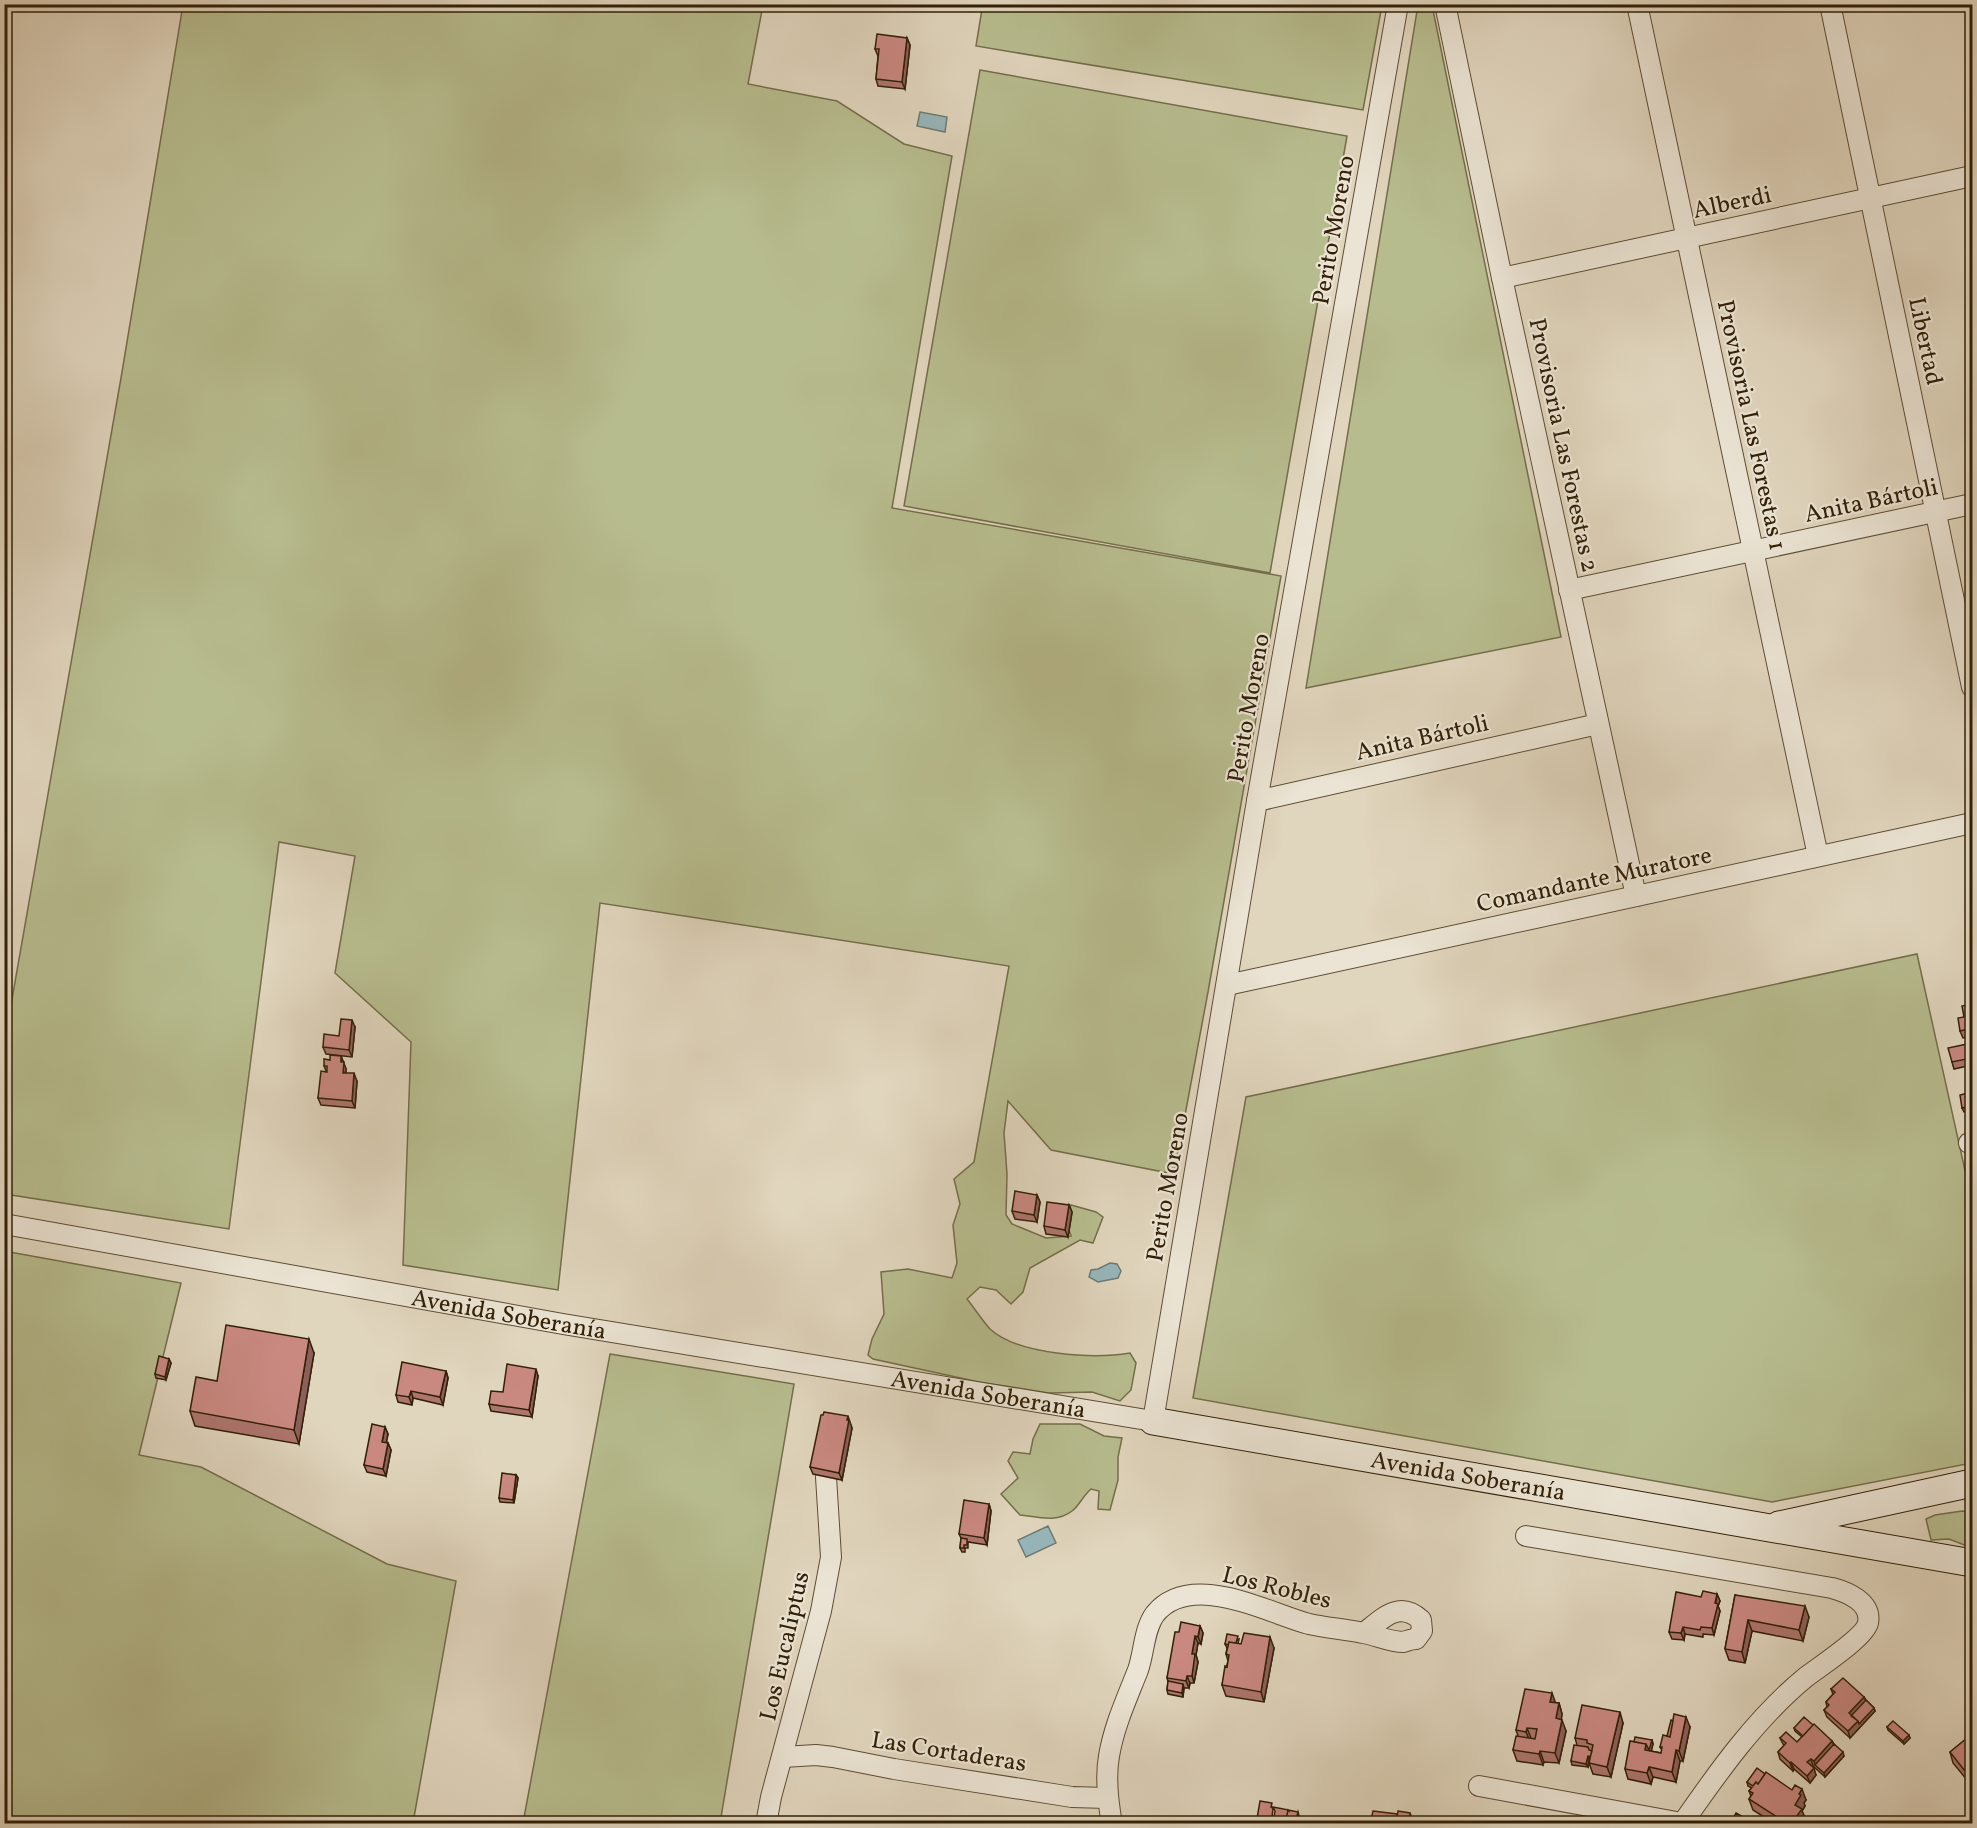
<svg xmlns="http://www.w3.org/2000/svg" width="1977" height="1828" viewBox="0 0 1977 1828" font-family="Vollkorn,serif">
	<rect width="100%" height="100%" fill="#e0d5bd"/>
	<filter id="stains"><feTurbulence type="fractalNoise" baseFrequency=".00333" numOctaves="4"/><feColorMatrix values="0 0 0 0 .2 0 0 0 0 .09 0 0 0 0 .02 0 0 0 .5 -.17"/></filter>
	<radialGradient id="worn" r=".72"><stop offset=".6" stop-color="#630" stop-opacity="0"/><stop offset="1" stop-color="#630" stop-opacity=".3"/></radialGradient>
	<path fill="#b7bc8e" stroke="#746e4a" stroke-width="1.5" d="M183 5H763L748 84 837 101 904 144 952 156 892 508 1281 576 1208 992 1174 1174 1051 1150 1008 1101 1004 1133 1007 1174 1006 1215 1012 1224 1046 1238 1071 1236 1066 1221 1071 1205 1096 1212 1103 1217 1093 1243 1080 1240 1030 1268 1023 1292 1011 1304 996 1290 980 1287 967 1299C975 1309 982 1320 990 1329 1018 1355 1094 1359 1130 1353L1136 1363 1131 1390 1120 1401 1092 1392 1049 1393 979 1382 873 1359 868 1355 872 1339 884 1314 881 1272 908 1269 952 1278 957 1263 953 1225 960 1204 954 1179 974 1162 1009 966 600 903 558 1290 403 1265 411 1042 335 973 355 856 279 842 229 1229 5 1194V1039L121 378Z
		M976 5H1382L1363 110 976 46 982 9Z
		M1418 5H1432L1561 637 1306 688Z
		M980 70 1347 136 1270 573 904 506Z
		M1917 954 1972 1202V1463L1772 1502 1193 1398 1246 1097Z
		M4 1251 181 1283 139 1455 201 1467 387 1564 456 1581 413 1823H5Z
		M610 1354 794 1384 720 1823H523Z
		M1040 1424H1080L1104 1436 1122 1438 1118 1457V1480L1110 1510 1098 1509 1099 1491 1091 1489C1083 1496 1078 1507 1072 1511 1057 1523 1038 1517 1020 1515L1001 1494 1018 1478 1008 1461 1013 1452 1030 1454 1033 1439Z
		M1962 1511 1972 1512V1548L1949 1539 1931 1540 1926 1519 1935 1515Z"/>
	<path fill="#97b6bb" stroke="#6f7a73" stroke-width="1.5" d="M920 112 947 117 945 132 917 126Z
		M1110 1263 1117 1264 1121 1271 1118 1278 1098 1282 1089 1277 1091 1270 1098 1269Z
		M1048 1526 1056 1543 1026 1557 1018 1540Z"/>
	<g fill="none" stroke-linecap="round" stroke-linejoin="round">
		<defs>
			<g id="street">
				<path d="M1445 4 1502 278 1636 896"/>
				<path d="M1637 4 1818 856"/>
				<path d="M1830 4 1972 687"/>
				<path d="M1502 278 1972 176"/>
				<path d="M1569 590 1972 504"/>
				<path d="M1257 801 1598 724"/>
				<path d="M1227 985 1972 823"/>
				<path d="M1969 1143 1972 1142"/>
				<path id="s1" d="M4 1224 563 1324 1153 1421 1257 801 1398 4"/>
				<path d="M1526 1536 1832 1588C1847 1592 1872 1602 1868 1623 1865 1637 1819 1667 1806 1677 1757 1717 1718 1772 1682 1824"/>
				<path d="M783 1757 816 1755 833 1757 894 1769 1072 1797 1107 1798"/>
				<path d="M1479 1786 1682 1823"/>
				<path d="M766 1824 771 1797 821 1611 831 1557 826 1477"/>
				<path d="M1112 1824C1108 1802 1105 1778 1109 1756 1114 1726 1127 1698 1138 1670 1144 1653 1144 1629 1155 1614 1191 1570 1268 1613 1309 1624 1327 1628 1345 1629 1363 1633 1376 1635 1390 1642 1403 1642 1407 1641 1412 1639 1416 1639L1422 1631 1421 1620C1399 1600 1383 1618 1364 1633"/>
			</g>
			<g id="secondary">
				<path id="s2" d="M1153 1421 1972 1563"/>
				<path d="M1779 1525 1972 1483"/>
			</g>
		</defs>
		<use href="#street" stroke="#5e4d34" stroke-width="22"/>
		<use href="#secondary" stroke="#322007" stroke-width="29"/>
		<use href="#street" stroke="#ebe4d4" stroke-width="20"/>
		<use href="#secondary" stroke="#ebe4d4" stroke-width="27"/>
	</g>
	<path fill="#ad756e" stroke="#322007" stroke-width="1.5" d="M904 4H920L918 10 905 7Z
		M907 38 910 45 905 89 878 86 876 79 878 56 875 49Z
		M1972 1004V1036L1963 1038 1960 1031 1964 1017Z
		M355 1027 352 1057 326 1054 323 1047Z
		M1972 1043V1065L1954 1069 1952 1062Z
		M341 1056 346 1069V1073L357 1081 355 1108 321 1105 318 1098 326 1071 324 1066 330 1060Z
		M1972 1094V1110L1964 1112 1962 1108Z
		M1037 1195 1040 1202 1037 1222 1015 1219 1012 1211Z
		M1069 1205 1072 1212 1068 1237 1046 1234 1044 1226Z
		M314 1353 299 1444 195 1426 190 1411Z
		M169 1359 171 1363 166 1380 156 1378 155 1374Z
		M446 1371 448 1378 443 1405 413 1398 412 1405 398 1402 396 1395Z
		M538 1376 532 1417 491 1411 489 1404 503 1392Z
		M850 1423 852 1428 842 1480 813 1474 810 1467Z
		M385 1427 388 1434 386 1442 388 1443 391 1450 386 1476 367 1472 364 1465Z
		M516 1475 518 1478 514 1503 500 1502 499 1498Z
		M989 1504 991 1511 987 1545 968 1542V1548H965V1552H962L960 1548 961 1538 959 1534Z
		M1717 1594 1720 1601 1718 1606 1720 1611 1714 1635 1703 1634V1637L1685 1634 1684 1640 1672 1639 1669 1632 1701 1597Z
		M1735 1595 1809 1617 1803 1641 1752 1631 1745 1663 1729 1660 1725 1649Z
		M1200 1626 1203 1633 1201 1644 1198 1643 1196 1655 1198 1662 1194 1683H1190L1189 1688H1184L1183 1697 1168 1694 1167 1690 1168 1681 1167 1678 1179 1632Z
		M1239 1639 1238 1644 1274 1648 1264 1702 1226 1696 1222 1685 1228 1661 1226 1654 1227 1648 1225 1644Z
		M1831 1689 1864 1697 1866 1700 1874 1708 1875 1711 1850 1738 1827 1717 1824 1710 1827 1707 1826 1702 1833 1694Z
		M1556 1703H1559L1562 1714 1561 1720 1566 1731 1559 1763 1544 1762 1543 1765 1517 1761 1513 1750 1518 1736 1516 1730Z
		M1623 1723 1611 1777 1593 1774 1589 1763 1590 1760 1588 1767 1572 1765 1571 1761 1577 1745 1575 1738Z
		M1813 1725 1832 1741 1834 1744 1844 1756 1825 1777 1813 1766 1812 1767 1816 1775 1810 1783 1794 1769 1793 1771 1780 1759 1778 1752 1784 1746 1780 1738 1797 1742 1802 1737 1795 1731 1794 1728Z
		M1690 1727 1683 1761H1680L1676 1782 1653 1777 1651 1784 1628 1779 1625 1769 1634 1742 1652 1740 1653 1744 1651 1751 1661 1753 1662 1750 1660 1747 1667 1736Z
		M1887 1727 1910 1738 1904 1744 1888 1730Z
		M1972 1734V1786L1953 1763 1950 1752Z
		M1747 1782 1806 1800 1804 1803 1805 1806 1802 1811 1804 1816 1809 1819V1824H1775L1753 1810 1749 1799 1751 1796 1749 1791 1752 1788 1748 1786Z"/>
	<path fill="#8d5f5a" stroke="#322007" stroke-width="1.5" d="M907 38 910 45 905 89 902 82Z
		M352 1020 355 1027 352 1057 349 1050Z
		M341 1056 346 1069V1080L341 1062Z
		M354 1073 357 1081 355 1108 352 1101Z
		M1037 1195 1040 1202 1037 1222 1034 1215Z
		M1069 1205 1072 1212 1068 1237 1065 1230Z
		M309 1339 314 1353 299 1444 294 1430Z
		M169 1359 171 1363 166 1380 165 1377Z
		M536 1369 538 1376 532 1417 529 1410Z
		M446 1371 448 1378 443 1405 440 1397Z
		M411 1391 413 1398 412 1405 409 1397Z
		M848 1416 852 1428 842 1480 839 1473Z
		M385 1427 388 1434 385 1449 382 1442Z
		M388 1443 391 1450 386 1476 383 1469Z
		M516 1475 518 1478 514 1503 513 1500Z
		M989 1504 991 1511 987 1545 984 1538Z
		M1717 1594 1720 1601 1718 1606 1720 1611 1714 1635 1712 1628Z
		M1805 1606 1809 1617 1803 1641 1799 1630Z
		M1748 1620 1752 1631 1745 1663 1742 1652Z
		M1200 1626 1203 1633 1201 1644 1198 1637Z
		M1683 1627 1685 1634 1684 1640 1681 1633Z
		M1195 1636 1198 1643 1196 1655 1198 1662 1194 1683 1192 1676V1654Z
		M1270 1637 1274 1648 1264 1702 1261 1692Z
		M1187 1676 1190 1683 1189 1688 1186 1681Z
		M1183 1684 1184 1688 1183 1697 1182 1693Z
		M1552 1693 1556 1704 1550 1702Z
		M1864 1697 1867 1704 1853 1719 1849 1713Z
		M1559 1703 1562 1714 1560 1729 1556 1718Z
		M1874 1708 1875 1711 1850 1738 1848 1731 1858 1721Z
		M1620 1712 1623 1723 1611 1777 1607 1767Z
		M1686 1717 1690 1727 1683 1761 1679 1751Z
		M1562 1720 1566 1731 1559 1763 1555 1753Z
		M1527 1728 1531 1738 1530 1742 1526 1732Z
		M1909 1735 1910 1738 1904 1744 1903 1741Z
		M1652 1740 1653 1744 1649 1760 1645 1750 1646 1744Z
		M1832 1741 1835 1748 1815 1765 1814 1761Z
		M1676 1750 1680 1761 1676 1782 1672 1772Z
		M1540 1751 1544 1762 1543 1765 1539 1754Z
		M1843 1752 1844 1756 1825 1777 1824 1773Z
		M1588 1756 1589 1760 1588 1767 1586 1764Z
		M1811 1759 1813 1766 1810 1770 1807 1762Z
		M1791 1762 1794 1769 1793 1771 1790 1763Z
		M1649 1767 1653 1777 1651 1784 1647 1773Z
		M1814 1768 1816 1775 1810 1783 1807 1776Z
		M1802 1789 1806 1800 1804 1803 1805 1806 1802 1811 1806 1820 1803 1824H1794L1793 1821 1795 1805 1799 1794Z
		M1298 1812 1300 1819 1299 1824H1295Z
		M1410 1813 1413 1820 1412 1824H1409Z"/>
	<path fill="#c98880" stroke="#322007" stroke-width="1.5" d="M877 34 907 38 902 82 876 79 879 49H875Z
		M1972 946V959H1970L1968 947Z
		M1972 1004V1028L1960 1031 1958 1018 1964 1017 1962 1006Z
		M341 1019 352 1020 349 1050 323 1047 324 1034 339 1036Z
		M1972 1043V1058L1952 1062 1948 1048Z
		M330 1055 341 1056V1062H344L343 1073H354L352 1101 318 1098 321 1071 327 1072V1066H324V1059L330 1060Z
		M1972 1092V1106L1962 1108 1960 1095Z
		M1015 1191 1037 1195 1034 1215 1012 1211Z
		M1047 1202 1069 1205 1065 1230 1044 1226Z
		M226 1325 309 1339 294 1430 190 1411 196 1377 217 1381Z
		M159 1356 169 1359 165 1377 155 1374Z
		M402 1362 446 1371 440 1397 411 1391 409 1397 396 1395Z
		M507 1364 536 1369 529 1410 489 1404 491 1391 503 1392Z
		M824 1412 848 1416 847 1420H849L839 1473 810 1467 821 1415H823Z
		M372 1424 385 1427 382 1442 388 1443 383 1469 364 1465Z
		M502 1473 516 1475 513 1500 499 1498Z
		M964 1500 989 1504 984 1538 959 1534Z
		M961 1538 967 1539V1545H964V1548H960Z
		M1703 1591 1717 1594 1715 1603 1718 1604 1712 1628 1701 1627 1700 1630 1683 1627 1681 1633 1669 1632 1676 1592 1701 1597Z
		M1735 1595 1805 1606 1799 1630 1748 1620 1742 1652 1725 1649Z
		M1181 1622 1200 1626 1198 1637 1195 1636 1192 1654H1195L1192 1676H1187L1186 1681 1167 1678 1175 1632H1179Z
		M1244 1633 1270 1637 1261 1692 1222 1685 1225 1666 1227 1667 1229 1655 1226 1654 1229 1642 1241 1644Z
		M1227 1634 1238 1636 1236 1643 1229 1642 1228 1645 1225 1644Z
		M1843 1678 1864 1697 1849 1713 1858 1721 1848 1731 1824 1710 1829 1705 1826 1702 1835 1692 1831 1689Z
		M1168 1681 1183 1684 1182 1693 1167 1690Z
		M1525 1689 1552 1693 1550 1702 1559 1703 1556 1718 1562 1720 1555 1753 1540 1751 1539 1754 1513 1750 1516 1736 1535 1739 1537 1729 1527 1728 1526 1732 1516 1730Z
		M1866 1700 1874 1708 1859 1724 1858 1721 1851 1716Z
		M1582 1705 1620 1712 1607 1767 1589 1763 1593 1745 1587 1743V1740L1575 1738Z
		M1674 1714 1686 1717 1679 1751 1676 1750 1672 1772 1649 1767 1647 1773 1625 1769 1630 1741 1646 1744 1645 1750 1661 1753 1662 1747H1660L1663 1735 1670 1737Z
		M1804 1717 1813 1725 1803 1736 1794 1728Z
		M1671 1720 1673 1721 1670 1737 1667 1736Z
		M1893 1721 1909 1735 1903 1741 1887 1727Z
		M1814 1724 1832 1741 1814 1761 1811 1759 1807 1762 1814 1768 1807 1776 1791 1762 1790 1763 1778 1752 1786 1743 1780 1738 1786 1732 1797 1742Z
		M1972 1734V1780L1950 1752Z
		M1635 1737 1652 1740 1649 1750 1646 1744 1634 1742Z
		M1834 1744 1843 1752 1824 1773 1815 1765Z
		M1574 1745 1588 1747 1589 1750 1592 1751 1590 1757 1588 1756 1586 1764 1571 1761Z
		M1757 1768 1765 1774 1758 1784 1756 1782 1753 1786 1747 1782Z
		M1766 1772 1792 1790 1795 1785 1802 1789 1799 1794 1801 1795 1795 1805 1802 1809 1793 1821 1797 1824H1788L1749 1799 1753 1793 1749 1791 1756 1782 1758 1784Z
		M1260 1801 1272 1803 1271 1807 1273 1808 1272 1817 1286 1820 1288 1810 1298 1812 1295 1824H1256Z
		M1273 1807 1289 1810V1811L1288 1810 1286 1820 1274 1817 1275 1811Z
		M1373 1811 1397 1814 1396 1824 1371 1820Z
		M1398 1811 1410 1813 1409 1824H1396Z
		M1736 1813 1755 1824H1730Z
		M1804 1816 1809 1819 1806 1824H1800Z
		M1369 1820 1393 1824H1369Z"/>
	<g text-anchor="middle" stroke-width="4.5" stroke-linejoin="round" paint-order="stroke">
		<g font-size="24" fill="#322007" stroke="#ebe4d4">
			<text transform="translate(1732 202) rotate(-12)" y="8">Alberdi</text>
			<text transform="translate(1333 230) rotate(-80)" y="8">Perito Moreno</text>
			<text transform="translate(1926 341) rotate(78)" y="8">Libertad</text>
			<text transform="translate(1752 425) rotate(78)" y="8">Provisoria Las Forestas 1</text>
			<text transform="translate(1564 445) rotate(78)" y="8">Provisoria Las Forestas 2</text>
			<text transform="translate(1871 500) rotate(-12)" y="8">Anita Bártoli</text>
			<text transform="translate(1248 708) rotate(-80)" y="8">Perito Moreno</text>
			<text transform="translate(1422 737) rotate(-13)" y="8">Anita Bártoli</text>
			<text transform="translate(1594 879) rotate(-12)" y="8">Comandante Muratore</text>
			<text transform="translate(1167 1187) rotate(-80)" y="8">Perito Moreno</text>
			<text dy="8" stroke="none"><textPath href="#s1" startOffset="513">Avenida Soberanía</textPath></text>
			<text dy="8" stroke="none"><textPath href="#s1" startOffset="999">Avenida Soberanía</textPath></text>
			<text dy="8" stroke="none"><textPath href="#s2" startOffset="320">Avenida Soberanía</textPath></text>
			<text transform="translate(1277 1587) rotate(14)" y="8">Los Robles</text>
			<text transform="translate(784 1646) rotate(-77)" y="8">Los Eucaliptus</text>
			<text transform="translate(949 1751) rotate(9)" y="8">Las Cortaderas</text>
		</g>
	</g>
	<rect width="1977" height="1828" fill="none" stroke="#e0d5bd" stroke-width="24"/>
	<rect x="6" y="6" width="1965" height="1816" fill="none" stroke="#322007" stroke-width="3"/>
	<rect x="12" y="12" width="1953" height="1804" fill="none" stroke="#322007" stroke-width="1.5"/>
	<rect width="100%" height="100%" filter="url(#stains)"/>
	<rect width="100%" height="100%" fill="url(#worn)"/>
</svg>
